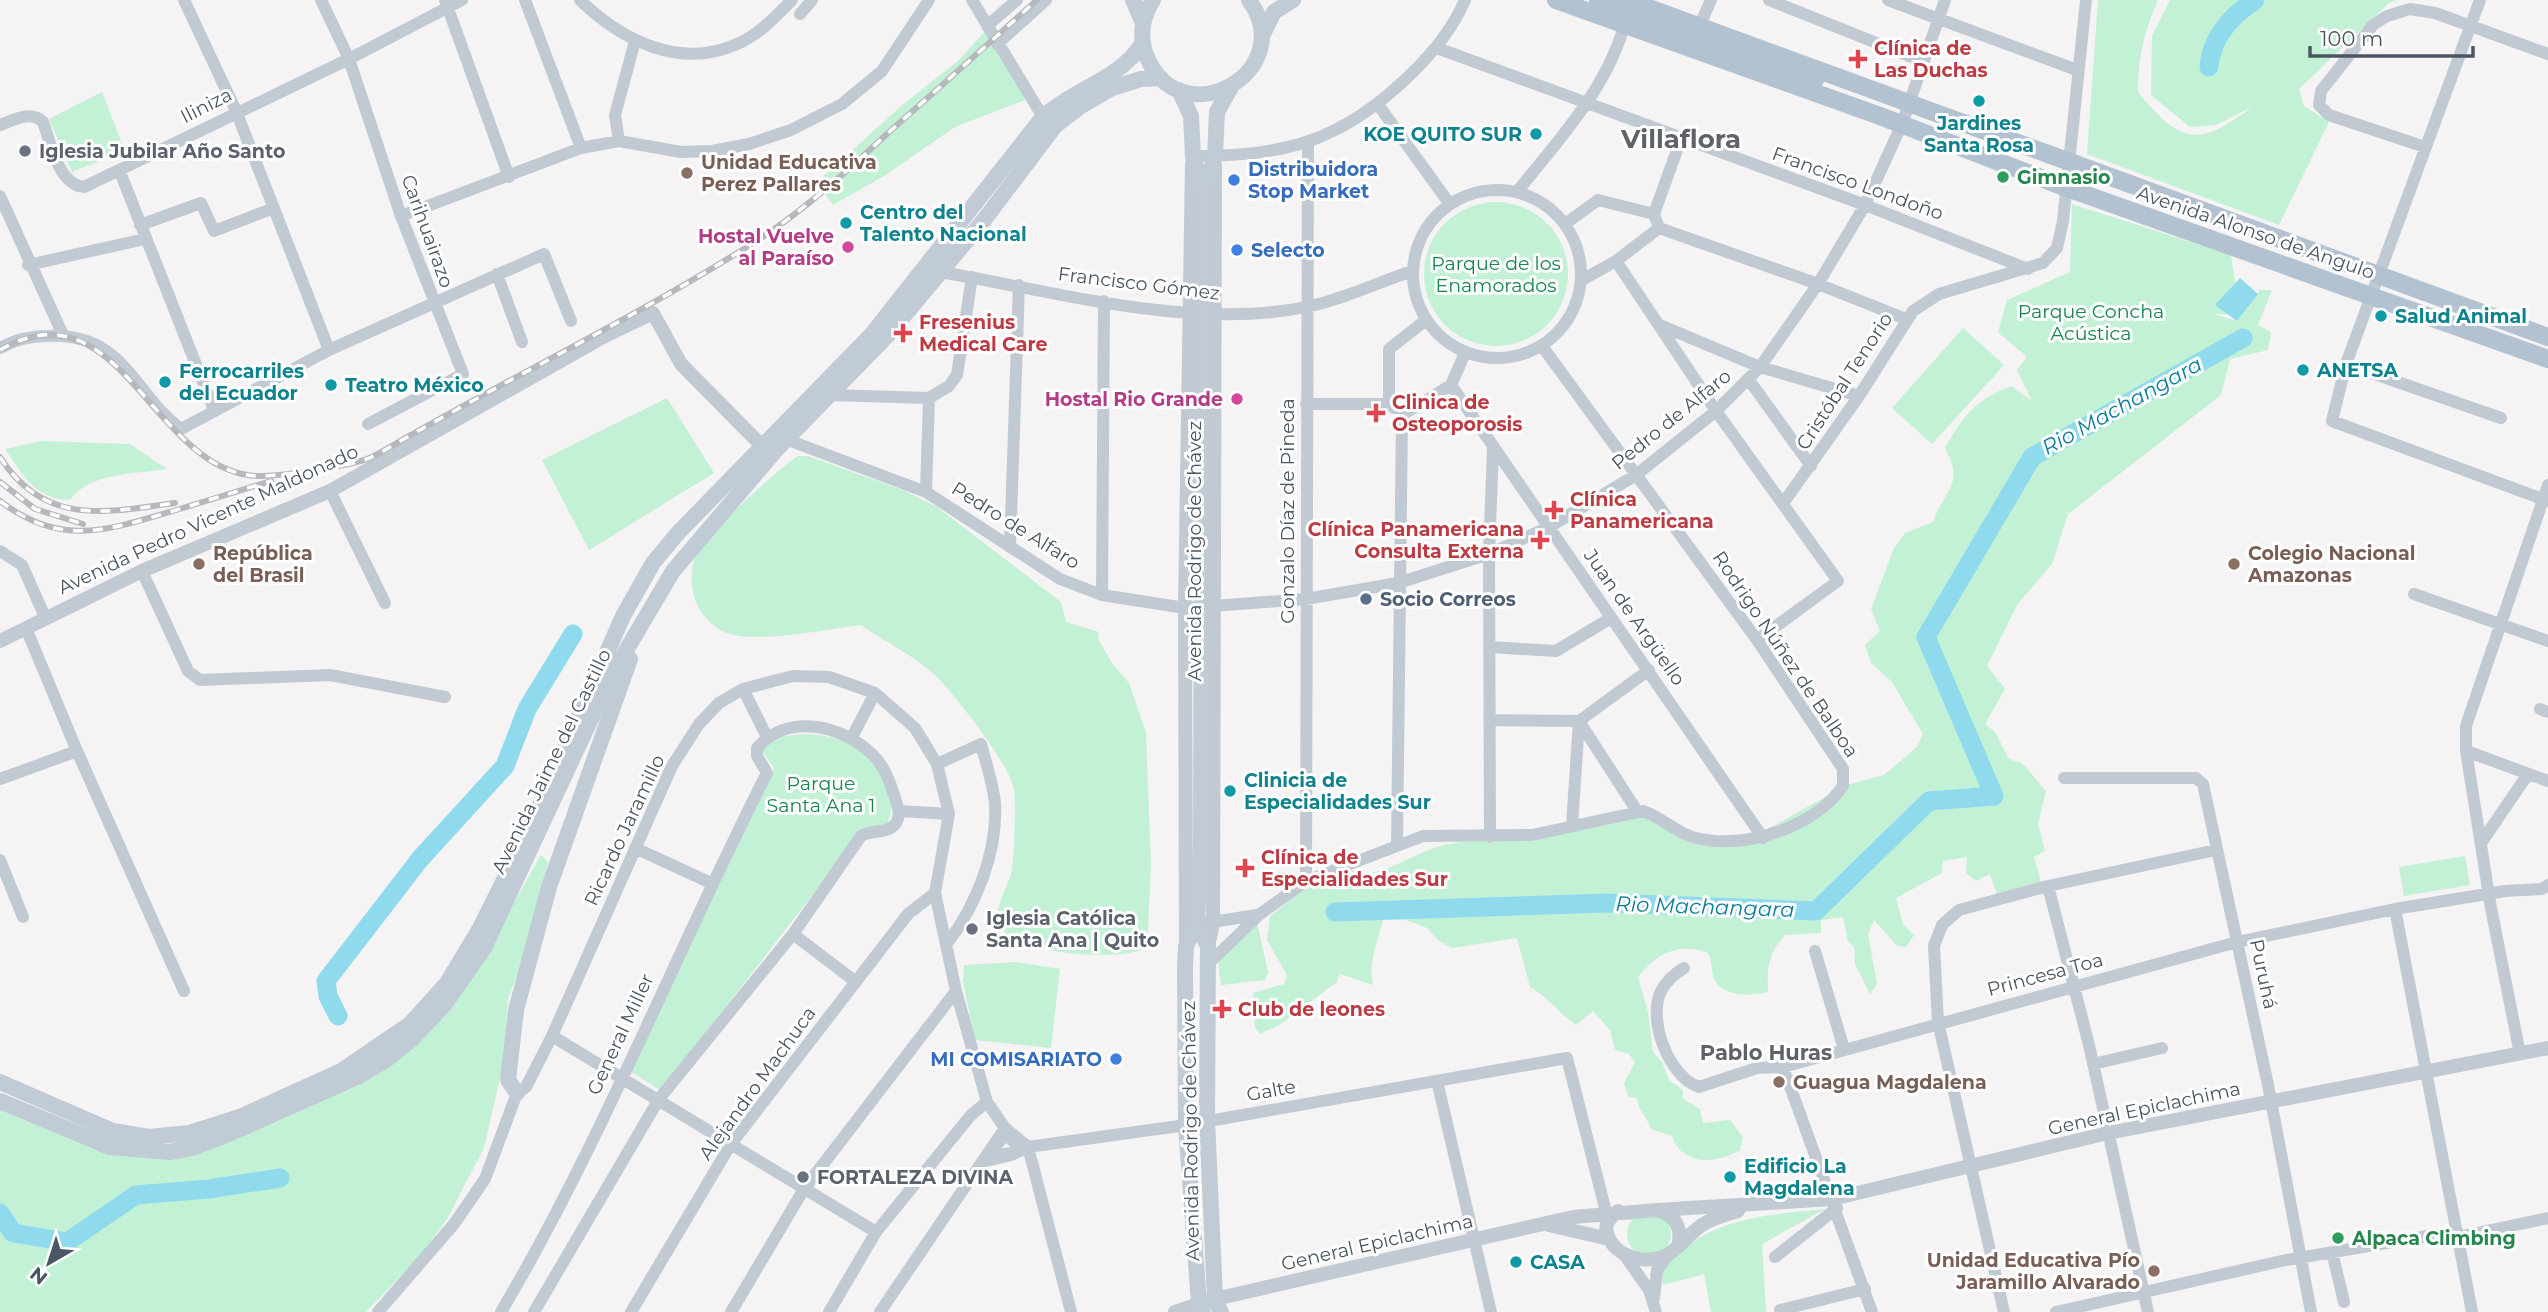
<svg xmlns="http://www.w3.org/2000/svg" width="2548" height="1312" viewBox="0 0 2548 1312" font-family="Montserrat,sans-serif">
	<rect width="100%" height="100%" fill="#f5f3f3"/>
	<path fill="#c3f1d5" d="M2098 0H2158C2144 32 2138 57 2138 92 2181 145 2199 147 2252 107L2216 125 2190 127 2151 95 2152 36 2170 0H2397L2389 3 2299 89 2304 106 2329 122 2279 225 2087 154Z
		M985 31 1028 99 955 127 884 176 833 205 817 182 900 107 959 60Z
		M102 92 125 151 72 172 49 119Z
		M1424 274a72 72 0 1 1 144 0a72 72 0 1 1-144 0Z
		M2072 204 2231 255 2240 315 2213 314 2237 321 2260 290H2272L2258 325 2271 332 2268 350 2230 359 2221 395 2068 514 2052 564 2017 605 1987 666 2005 689 1985 724 1995 732 2009 759 2022 763 2046 791 2038 824 2045 851 2034 857 2041 882 1997 894 1990 874 1976 881 1966 873 1967 857 1943 861 1942 873 1896 898 1903 924 1914 935 1906 947 1897 946 1874 920 1868 934 1877 984 1870 994 1855 964 1854 947 1848 941 1843 917 1821 920V933L1785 935C1768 954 1767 967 1768 992 1751 996 1719 998 1713 975 1711 968 1712 961 1708 953 1680 942 1656 953 1638 977L1648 1012 1653 1052 1662 1062 1669 1080 1683 1090V1099L1700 1109 1703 1123 1730 1120 1743 1137 1740 1150C1717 1164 1682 1166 1672 1136L1651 1129C1647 1117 1638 1110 1637 1098L1628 1097 1624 1083 1635 1062 1629 1054 1615 1050 1610 1030 1593 1011 1576 1025C1559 1013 1548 997 1530 987L1517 938 1452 948 1438 940 1427 928 1393 915 1383 919C1378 942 1368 961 1373 985L1340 974 1337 982 1279 1025 1260 1034 1255 1028 1253 993 1284 984 1287 975 1267 940 1270 917C1294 897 1317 875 1350 871 1357 871 1365 874 1372 873 1396 868 1419 851 1444 845L1631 812 1702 840 1755 836 1847 785 1884 775 1917 747 1923 734 1892 682 1871 663 1865 645 1880 631 1871 609 1894 548 1905 533 1933 522C1945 488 1965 486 1945 448 1963 416 1977 398 2012 386L2032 401 2017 370 2027 357 1998 332 2007 300 2070 272Z
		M1963 328 2004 365 1932 444 1892 408Z
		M667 398 714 473 589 550 542 460Z
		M41 441 130 444 167 469C137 474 89 472 70 500 36 500 22 474 5 449Z
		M798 456H808L905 491 937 507 1061 602 1066 622 1099 632 1098 639 1112 663 1129 683 1146 732 1151 865 1147 948C1120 962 1017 955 1000 926 991 910 1009 886 1012 870 1014 858 1017 794 1013 785 1005 759 956 696 936 676 915 656 885 642 861 625 830 629 755 644 727 633 697 621 685 587 695 557 700 540 780 467 798 456Z
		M803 734C823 734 844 739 861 751 884 767 900 802 886 827L863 829 661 1091 630 1071 774 768 759 746 778 737Z
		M541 855 548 862 526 950 508 999 502 1069 484 1148 447 1219 421 1255 366 1312H0V1106L108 1152 162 1158 358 1080 470 980Z
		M2465 856 2470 885 2404 896 2399 867Z
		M1257 923 1268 972 1265 980 1221 985 1218 961Z
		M1017 962 1060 969 1051 1048 975 1040 963 982 964 965Z
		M1825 1209 1762 1244 1766 1312H1711L1704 1274 1663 1285 1661 1273C1699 1219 1764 1215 1825 1209Z
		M1627 1234a22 22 0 1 1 44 0a22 22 0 1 1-44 0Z"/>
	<path fill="#90daee" d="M2240 278 2258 294 2237 321 2215 305Z"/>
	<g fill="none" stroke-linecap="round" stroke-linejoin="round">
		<path stroke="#90daee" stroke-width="19" d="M2209 67C2211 38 2231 16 2255 0
			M1335 912 1608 903 1816 911 1929 801 1994 796 1926 637 2032 457 2243 338
			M338 1016 328 996 326 981 420 859 505 766 527 709 573 634
			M0 1213 13 1233 67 1242 136 1195 209 1189 280 1178"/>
		<path stroke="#c1cad2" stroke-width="9" d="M1005 1136 1020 1150 992 1155Z"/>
		<path stroke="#c1cad2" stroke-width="12" d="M184 0 236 111 329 350
			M321 0 349 59 401 216 463 374 368 424
			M445 0 509 177
			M525 0 581 148
			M580 0C621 40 680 70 737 44 759 35 776 16 792 0
			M972 0 1043 117
			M1769 0 1924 62
			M1888 0 2077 70
			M2480 0 2346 364 2332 421 2548 501
			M800 14 812 0
			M987 26 1017 0
			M1699 27 1711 0
			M997 44 1046 0
			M1437 48 1865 205 2028 269
			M1379 106 1449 203
			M0 125C14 120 31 110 43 122 51 143 58 185 84 187L349 59 462 0
			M619 141 615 115 635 41
			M2425 147 2329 115 2319 105 2321 91 2373 25 2387 16 2410 9 2435 13 2548 54
			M1193 156C1287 156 1343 141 1412 73 1434 51 1452 30 1465 0
			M120 172 214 410
			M1413 274a84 84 0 1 1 168 0a84 84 0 1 1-168 0Z
			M1517 192C1559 139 1609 87 1626 19
			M0 196 63 335
			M1654 214 1681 139
			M401 216 581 148 619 141 681 152 712 151 749 144 791 130 842 104 882 71 929 0
			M1565 224 1598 200 1654 214 1659 228
			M140 225 201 203 214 231 274 208
			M1659 228 1818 284 1906 319
			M1616 261 1716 411 1838 581 1757 640
			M28 265 145 239
			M935 271C1049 290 1191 331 1306 307 1341 300 1377 283 1412 271
			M497 274 522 342
			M1582 280 1616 261 1659 228
			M1662 326 1760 367 1859 396
			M0 348C14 340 31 336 47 336 125 332 133 394 181 429L329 350 544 254 571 321
			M2346 364 2501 418
			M1749 380 1811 466
			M1451 385 1763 838
			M826 392 829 395 929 398
			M929 398 949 386 957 375 972 277
			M1306 404H1389L1394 408
			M1389 404V349L1426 320
			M1402 415 1451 385 1465 353
			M780 437 926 492 1060 579 1102 595 1185 608 1306 599 1398 583 1489 554 1549 527 1636 475 1716 411 1760 367 1818 284 1865 205 1902 124 1945 0
			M330 491 385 603
			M926 492 929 398
			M1784 502 1859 396 1913 311 1939 294 2043 263 2057 248 2063 221 2086 0
			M1010 547 1019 285
			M0 551 22 565 45 617
			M142 571 188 671 200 680 330 675 445 697
			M2414 594 2548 641
			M1102 595 1104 301
			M26 628 77 751 184 991
			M1490 647 1556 651 1611 618
			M743 689 767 737
			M2540 709 2548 712
			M1489 720 1579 721 1649 670
			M1579 721 1637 811
			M851 739 875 693
			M2466 751 2548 781
			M937 764 981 744C986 763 993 784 995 803 998 851 976 906 948 942
			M2064 778H2196L2203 784 2268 1085 2311 1312
			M0 779 77 751
			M900 811 949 814
			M1572 826 1579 721
			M1490 837 1489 554 1493 449
			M2481 843 2528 774
			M1397 846 1402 415
			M635 848 711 883
			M0 860 23 917
			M1306 881 1308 141
			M2048 886 2089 1045 2148 1312
			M2395 909 2472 1312
			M1206 923 1257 915
			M793 934 856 982
			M1815 951 1844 1049
			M1208 964 1260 914 1306 881 1423 836 1532 835 1643 811C1662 817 1676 833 1696 838 1744 850 1814 828 1843 786V769L1757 640 1542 346
			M1684 968C1674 974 1667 980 1661 991 1647 1020 1669 1077 1699 1087L1757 1068 1783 1067 2237 942 2395 909 2505 891 2542 889 2548 885
			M552 1036 876 1232
			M2520 1054 2491 908 2466 751V726L2548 485
			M2093 1064 2162 1048
			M1783 1067 1872 1312
			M1437 1081 1491 1312
			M982 1162 1011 1155 1028 1147 1186 1125 1567 1058 1606 1212
			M2458 1237 2548 1218
			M2332 1252 2344 1302
			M1625 1256 1649 1290 1656 1312
			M1775 1257 1837 1208
			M1654 1298 1657 1270 1670 1253
			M1780 1310 1865 1289
			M378 1312 454 1224 485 1179 517 1093 526 1087 552 1036 672 766 699 724 719 703 743 689 793 676 829 677 875 693 915 728 937 764 949 814 935 893 956 991 987 1102 1005 1128 1028 1147 1071 1312
			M501 1312C603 1140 676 951 767 773L757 756V748C788 712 842 725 873 755 885 767 890 782 895 798 898 807 901 815 896 823 888 835 872 829 861 836L793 934 659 1099 534 1312
			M631 1312 731 1144 908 914 935 893
			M731 1312 804 1189 956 991
			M829 1312 876 1232 971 1115 987 1102
			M880 1312 1005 1128
			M2004 1312 1938 1022 1934 946 1942 925 1959 910 2048 886 2216 850
			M2056 1312 2286 1260 2457 1231"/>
		<path stroke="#c1cad2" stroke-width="14" d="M0 641 142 571 330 491 605 336 653 313 681 364 769 453
			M1186 945 1185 608 1192 164
			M1208 947 1213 923 1215 165
			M1658 1210 1832 1199 2108 1133 2548 1048
			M1618 1211C1611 1217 1604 1223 1607 1233 1614 1258 1649 1267 1670 1253 1683 1244 1693 1229 1707 1222 1717 1217 1728 1214 1738 1211
			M1549 1225 1609 1239
			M1175 1312 1215 1299 1573 1217 1658 1210C1676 1216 1681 1226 1679 1244"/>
		<path stroke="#c1cbd6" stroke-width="16" d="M1133 0 1143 23
			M1153 0C1143 16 1139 34 1145 52 1176 141 1302 73 1249 0
			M1262 36 1274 12 1293 0
			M1179 90 1191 116 1193 156 1203 195 1201 843 1197 923 1186 946 1185 968 1186 1125 1199 1304 1203 1312
			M1203 194 1215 156 1217 112 1231 87
			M1197 923 1208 947 1207 1120 1215 1299 1221 1312
			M0 1082 113 1131 149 1137 189 1133 242 1116 341 1071 410 1024 447 983 479 930 529 830 623 616 653 563 677 534 872 334 1043 117C1074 89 1120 79 1142 44
			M517 1093 508 1080 516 1010 549 887 630 659
			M0 1101 110 1147 169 1152 192 1148 231 1133 357 1077 386 1060 412 1039 445 1004 484 948 611 676 673 571 776 450 887 336 984 220 1055 126 1081 106 1112 88 1141 79 1161 78"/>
		<path stroke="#b3c2d1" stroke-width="18" d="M1556 0 1880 116 2067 188 2548 359
			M1627 0 2548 337"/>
		<defs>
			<path id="rail" d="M0 350C123 279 154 479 263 476 287 475 345 467 367 459 382 453 396 443 411 435 443 417 476 399 509 381 593 336 678 291 758 240 806 209 847 171 888 133 938 89 987 45 1037 0
				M0 457C44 526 105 513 175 503
				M0 482 35 509 83 524
				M0 501C60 547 106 531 173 511 205 501 238 491 271 481"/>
		</defs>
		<use href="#rail" stroke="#b5b8bd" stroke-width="6"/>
		<use href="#rail" stroke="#fff" stroke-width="3.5" stroke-dasharray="10" stroke-linecap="butt"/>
		<path stroke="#b3c2d1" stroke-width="18" d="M1598 0 1815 80"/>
	</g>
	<g fill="#e0444e" stroke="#fff" stroke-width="2.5">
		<path d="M1854.5 48.5h7v7h7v7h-7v7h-7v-7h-7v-7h7z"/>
		<path d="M899.5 322.5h7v7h7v7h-7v7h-7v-7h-7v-7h7z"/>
		<path d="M1372.5 402.5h7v7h7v7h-7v7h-7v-7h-7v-7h7z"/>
		<path d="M1550.5 499.5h7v7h7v7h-7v7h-7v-7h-7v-7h7z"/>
		<path d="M1536.5 529.5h7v7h7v7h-7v7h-7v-7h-7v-7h7z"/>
		<path d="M1241.5 857.5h7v7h7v7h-7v7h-7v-7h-7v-7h7z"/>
		<path d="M1218.5 998.5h7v7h7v7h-7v7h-7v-7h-7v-7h7z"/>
	</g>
	<g fill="#0f9aa8" stroke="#fff" stroke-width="2.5">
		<circle cx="1979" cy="101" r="7"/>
		<circle cx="1536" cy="134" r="7"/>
		<circle cx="846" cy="223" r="7"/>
		<circle cx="2381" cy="316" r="7"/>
		<circle cx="2303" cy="370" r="7"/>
		<circle cx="165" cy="382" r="7"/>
		<circle cx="331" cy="385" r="7"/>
		<circle cx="1230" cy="791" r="7"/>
		<circle cx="1730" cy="1177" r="7"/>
		<circle cx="1516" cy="1262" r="7"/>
	</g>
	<g fill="#6b7280" stroke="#fff" stroke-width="2.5">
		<circle cx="25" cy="151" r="7"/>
		<circle cx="972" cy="929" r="7"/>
		<circle cx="803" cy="1177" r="7"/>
	</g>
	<g fill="#8d6e63" stroke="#fff" stroke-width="2.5">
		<circle cx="687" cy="173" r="7"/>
		<circle cx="199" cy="564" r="7"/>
		<circle cx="2234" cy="564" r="7"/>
		<circle cx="1779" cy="1082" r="7"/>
		<circle cx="2154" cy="1271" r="7"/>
	</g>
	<g fill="#2e9e5b" stroke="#fff" stroke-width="2.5">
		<circle cx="2003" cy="177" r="7"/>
		<circle cx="2338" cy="1238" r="7"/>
	</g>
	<g fill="#3f7fe0" stroke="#fff" stroke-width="2.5">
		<circle cx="1234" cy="180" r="7"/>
		<circle cx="1237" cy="250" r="7"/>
		<circle cx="1116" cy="1059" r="7"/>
	</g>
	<g fill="#d1479c" stroke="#fff" stroke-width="2.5">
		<circle cx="848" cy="247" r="7"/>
		<circle cx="1237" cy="399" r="7"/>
	</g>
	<circle fill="#5c6f8a" stroke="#fff" stroke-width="2.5" cx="1366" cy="599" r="7"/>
	<g text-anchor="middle" stroke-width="6" stroke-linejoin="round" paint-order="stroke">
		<g font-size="19" font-weight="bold" fill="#be3a42" stroke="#fff" text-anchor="start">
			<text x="1874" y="55">Clínica de<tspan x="1874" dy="22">Las Duchas</tspan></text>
			<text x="919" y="329">Fresenius<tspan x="919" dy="22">Medical Care</tspan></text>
			<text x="1392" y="409">Clinica de<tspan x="1392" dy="22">Osteoporosis</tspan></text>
			<text x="1570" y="506">Clínica<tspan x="1570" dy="22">Panamericana</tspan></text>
			<text x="1524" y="536" text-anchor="end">Clínica Panamericana<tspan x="1524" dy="22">Consulta Externa</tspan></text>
			<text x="1261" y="864">Clínica de<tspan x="1261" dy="22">Especialidades Sur</tspan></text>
			<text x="1238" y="1016">Club de leones</text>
		</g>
		<g font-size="19" fill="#4a5661" stroke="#fff">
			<text transform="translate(206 105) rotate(-27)" y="7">Iliniza</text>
			<text transform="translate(1858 183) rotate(20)" y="7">Francisco Londoño</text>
			<text transform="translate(428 231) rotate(70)" y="7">Carihuairazo</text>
			<text transform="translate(2256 232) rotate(19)" y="7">Avenida Alonso de Angulo</text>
			<text transform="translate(1139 283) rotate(7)" y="7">Francisco Gómez</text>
			<text transform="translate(1844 381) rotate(-57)" y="7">Cristóbal Tenorio</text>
			<text transform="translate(1671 419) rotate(-39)" y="7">Pedro de Alfaro</text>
			<text transform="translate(1287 511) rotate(-90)" y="7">Gonzalo Díaz de Pineda</text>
			<text transform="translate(208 519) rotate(-25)" y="7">Avenida Pedro Vicente Maldonado</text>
			<text transform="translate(1016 525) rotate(32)" y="7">Pedro de Alfaro</text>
			<text transform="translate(1194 551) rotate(-90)" y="7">Avenida Rodrigo de Chávez</text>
			<text transform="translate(1635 617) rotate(55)" y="7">Juan de Argüello</text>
			<text transform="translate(1786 654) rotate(56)" y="7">Rodrigo Núñez de Balboa</text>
			<text transform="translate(551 761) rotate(-64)" y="7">Avenida Jaime del Castillo</text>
			<text transform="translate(624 830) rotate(-65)" y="7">Ricardo Jaramillo</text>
			<text transform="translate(2045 974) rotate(-15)" y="7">Princesa Toa</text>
			<text transform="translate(2264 974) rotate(78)" y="7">Puruhá</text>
			<text transform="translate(620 1034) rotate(-65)" y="7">General Miller</text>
			<text transform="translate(757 1083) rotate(-54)" y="7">Alejandro Machuca</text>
			<text transform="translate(1271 1090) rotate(-10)" y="7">Galte</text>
			<text transform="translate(2144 1108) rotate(-12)" y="7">General Epiclachima</text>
			<text transform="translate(1190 1131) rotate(-91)" y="7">Avenida Rodrigo de Chávez</text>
			<text transform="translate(1377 1242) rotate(-13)" y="7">General Epiclachima</text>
		</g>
		<g font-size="19" font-weight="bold" fill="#0d838f" stroke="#fff" text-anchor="start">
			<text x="1979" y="130" text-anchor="middle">Jardines<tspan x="1979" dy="22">Santa Rosa</tspan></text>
			<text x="1522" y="141" text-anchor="end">KOE QUITO SUR</text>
			<text x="860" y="219">Centro del<tspan x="860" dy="22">Talento Nacional</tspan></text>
			<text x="2395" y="323">Salud Animal</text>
			<text x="2317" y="377">ANETSA</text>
			<text x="179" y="378">Ferrocarriles<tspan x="179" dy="22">del Ecuador</tspan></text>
			<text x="345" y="392">Teatro México</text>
			<text x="1244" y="787">Clinicia de<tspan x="1244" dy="22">Especialidades Sur</tspan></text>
			<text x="1744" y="1173">Edificio La<tspan x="1744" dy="22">Magdalena</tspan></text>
			<text x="1530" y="1269">CASA</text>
		</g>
		<g font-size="19" font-weight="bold" fill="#5b616d" stroke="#fff" text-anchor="start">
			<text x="39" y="158">Iglesia Jubilar Año Santo</text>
			<text x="986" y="925">Iglesia Católica<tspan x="986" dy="22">Santa Ana | Quito</tspan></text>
			<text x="817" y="1184">FORTALEZA DIVINA</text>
		</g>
		<g font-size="19" font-weight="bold" fill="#785e54" stroke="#fff" text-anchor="start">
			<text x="701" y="169">Unidad Educativa<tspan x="701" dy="22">Perez Pallares</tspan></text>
			<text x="213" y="560">República<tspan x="213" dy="22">del Brasil</tspan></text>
			<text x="2248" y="560">Colegio Nacional<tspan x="2248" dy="22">Amazonas</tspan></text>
			<text x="1793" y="1089">Guagua Magdalena</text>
			<text x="2140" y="1267" text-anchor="end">Unidad Educativa Pío<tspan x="2140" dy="22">Jaramillo Alvarado</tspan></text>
		</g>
		<g font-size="19" font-weight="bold" fill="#366cbe" stroke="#fff" text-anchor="start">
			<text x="1248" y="176">Distribuidora<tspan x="1248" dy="22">Stop Market</tspan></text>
			<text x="1251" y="257">Selecto</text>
			<text x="1102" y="1066" text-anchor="end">MI COMISARIATO</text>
		</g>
		<g font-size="19" font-weight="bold" fill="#27864d" stroke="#fff" text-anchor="start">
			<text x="2017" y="184">Gimnasio</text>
			<text x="2352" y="1245">Alpaca Climbing</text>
		</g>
		<g font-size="19" font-weight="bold" fill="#b23c85" stroke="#fff" text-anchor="end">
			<text x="834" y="243">Hostal Vuelve<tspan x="834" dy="22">al Paraíso</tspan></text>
			<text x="1223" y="406">Hostal Rio Grande</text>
		</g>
		<g font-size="19" fill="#17864f" stroke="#fff">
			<text x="1496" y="270">Parque de los<tspan x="1496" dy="22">Enamorados</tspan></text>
			<text x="2091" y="318">Parque Concha<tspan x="2091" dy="22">Acústica</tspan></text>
			<text x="821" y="790">Parque<tspan x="821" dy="22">Santa Ana 1</tspan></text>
		</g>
		<g font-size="19" font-weight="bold" fill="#4e5e75" stroke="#fff" text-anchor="start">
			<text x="1380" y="606">Socio Correos</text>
		</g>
		<g font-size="21" font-style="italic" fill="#0c7c9b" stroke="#fff">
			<text transform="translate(2122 406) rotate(-29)" y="7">Rio Machangara</text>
			<text transform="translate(1705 907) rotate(2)" y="7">Rio Machangara</text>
		</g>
		<g font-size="21" font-weight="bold" fill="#5f6368" stroke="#fff">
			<text x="1766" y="1060">Pablo Huras</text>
		</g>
		<g font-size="26" font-weight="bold" fill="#5f6368" stroke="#fff">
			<text x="1681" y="148">Villaflora</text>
		</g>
	</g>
	<g transform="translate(49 1263) rotate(219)" stroke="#ffffff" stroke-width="5" paint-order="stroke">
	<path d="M0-5L12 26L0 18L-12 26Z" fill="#4a5661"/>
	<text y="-10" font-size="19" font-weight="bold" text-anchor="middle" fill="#4a5661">N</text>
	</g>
	<path d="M2310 46v10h163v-10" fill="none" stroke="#4a5661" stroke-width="3.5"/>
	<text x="2320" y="46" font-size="21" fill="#4a5661" stroke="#ffffff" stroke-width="5" paint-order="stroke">100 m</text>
</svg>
